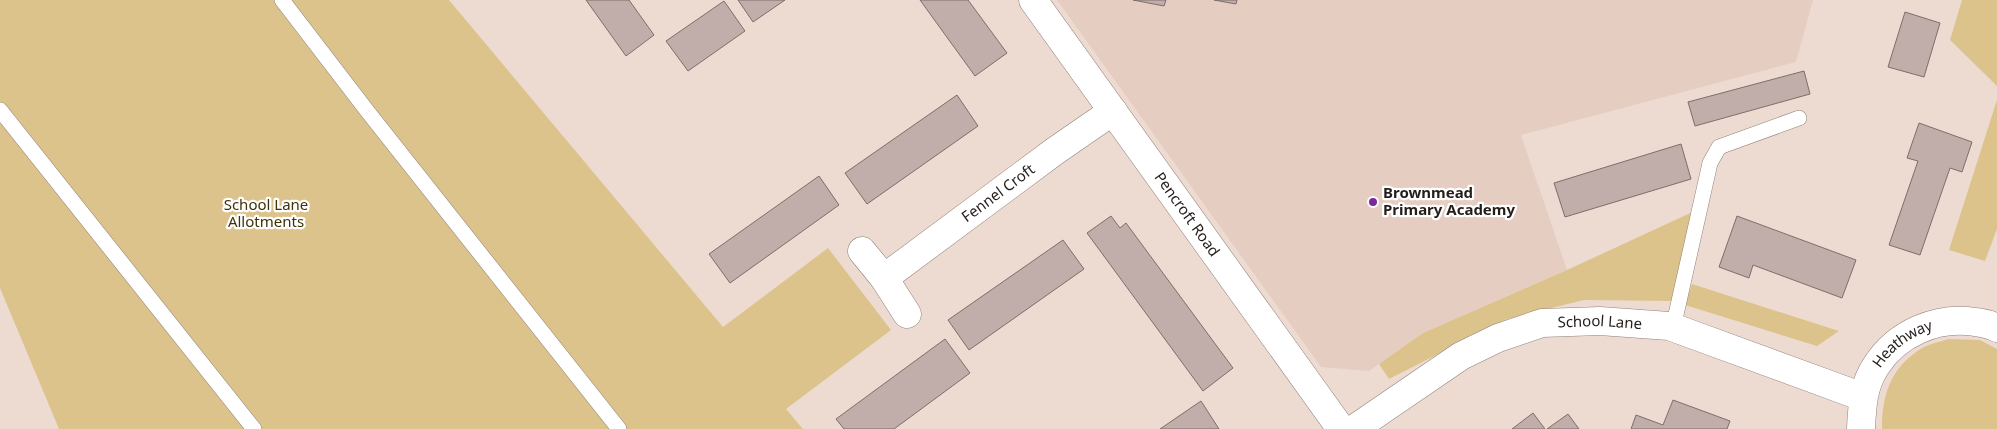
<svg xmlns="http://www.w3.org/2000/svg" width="1997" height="429" viewBox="0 0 1997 429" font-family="'Noto Sans',sans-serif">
	<rect width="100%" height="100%" fill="#eddbd2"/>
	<path fill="#e6cdc1" d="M1057 0H1813L1796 62 1521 135 1567 270 1423 333 1369 371 1321 367Z"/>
	<path fill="#dcc38b" d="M0 0H449L723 327 828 248 891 330 786 409 803 429H59L0 288Z
		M1962 0H1997V86L1950 40Z
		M1997 100V229L1985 261 1949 250Z
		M1699 209 1671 301 1584 300 1507 319 1389 379 1379 364 1423 333 1567 270Z
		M1692 284 1839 331 1817 346 1685 305Z
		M1949 339 1980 340 1997 349V429H1882C1882 396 1890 369 1919 350 1927 344 1939 342 1949 339Z"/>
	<path fill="#c1aeaa" stroke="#7e6d69" d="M586 0H629L654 35 626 56Z
		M738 0H785L753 22Z
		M920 0H968L1007 53 975 76Z
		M1133 0H1166L1164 6Z
		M1214 0H1237L1236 4Z
		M724 1 745 31 688 71 666 41Z
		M1905 12 1940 23 1924 77 1888 67Z
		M1804 71 1810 94 1695 126 1688 102Z
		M957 95 978 126 867 204 845 173Z
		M1919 123 1972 142 1962 172 1950 168 1920 255 1889 245 1918 161 1907 158Z
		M1681 144 1691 179 1565 217 1554 183Z
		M819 176 839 205 730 283 709 254Z
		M1111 216 1120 228 1126 223 1233 368 1203 391 1087 233Z
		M1737 216 1856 260 1842 298 1753 265 1749 278 1719 267Z
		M1063 240 1084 269 969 350 948 320Z
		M945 339 970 373 894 429H844L836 419Z
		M1673 400 1730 421 1727 429H1631L1636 415 1663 425Z
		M1201 401 1219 429H1160Z
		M1533 413 1545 429H1512Z
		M1568 414 1579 429H1547Z"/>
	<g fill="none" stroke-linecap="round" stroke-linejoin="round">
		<defs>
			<path id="lane" d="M282 0 368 112 619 429
				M0 110 254 429
				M1673 328 1710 163 1719 147 1799 118"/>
			<g id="street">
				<path id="s1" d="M1033 0 1341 429"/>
				<path d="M862 251 884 278"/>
				<path id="s2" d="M907 314 884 278 1055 151 1113 111"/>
			</g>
			<g id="secondary">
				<path id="s3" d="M1354 429 1461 356 1498 338 1542 323 1600 321 1669 326 1863 397"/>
				<path id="s4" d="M1861 429C1862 407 1863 385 1876 366 1897 333 1937 316 1975 322 1983 323 1990 324 1997 328"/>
			</g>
		</defs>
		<use href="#lane" stroke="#908078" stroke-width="16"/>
		<use href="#street" stroke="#908078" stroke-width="29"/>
		<use href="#secondary" stroke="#908078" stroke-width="29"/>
		<use href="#lane" stroke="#fff" stroke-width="15"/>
		<use href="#street" stroke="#fff" stroke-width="28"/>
		<use href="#secondary" stroke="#fff" stroke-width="28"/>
	</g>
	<circle fill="#782a9b" stroke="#fff" stroke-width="2" cx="1373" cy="202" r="5"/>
	<g text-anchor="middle" stroke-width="4.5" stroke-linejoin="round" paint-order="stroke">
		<g font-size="15" fill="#241e1b" stroke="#fff">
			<text dy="5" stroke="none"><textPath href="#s2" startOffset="185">Fennel Croft</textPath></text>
			<text dy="5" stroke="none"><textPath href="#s1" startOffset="264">Pencroft Road</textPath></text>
			<text dy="5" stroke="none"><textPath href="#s3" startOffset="275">School Lane</textPath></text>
			<text dy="5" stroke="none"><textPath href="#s4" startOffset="101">Heathway</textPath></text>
		</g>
		<g font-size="15" font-weight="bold" fill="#241e1b" stroke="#fff" text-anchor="start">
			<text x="1383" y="198">Brownmead<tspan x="1383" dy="17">Primary Academy</tspan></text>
		</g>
		<g font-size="15" fill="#403108" stroke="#fff">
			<text x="266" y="210">School Lane<tspan x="266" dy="17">Allotments</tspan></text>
		</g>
	</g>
</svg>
